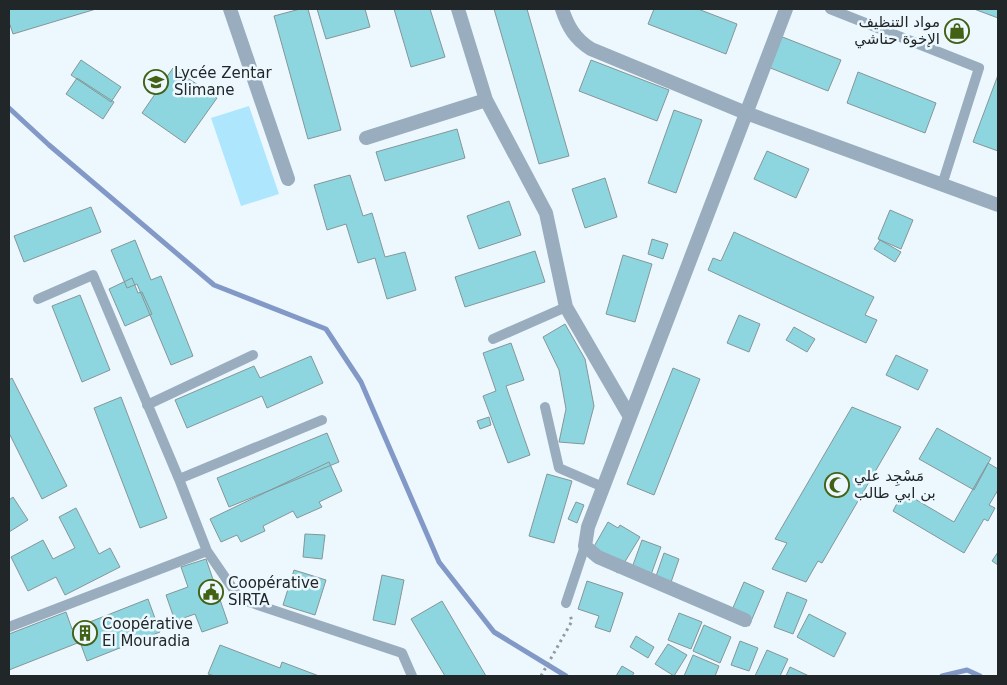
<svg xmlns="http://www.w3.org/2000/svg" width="1007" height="685" viewBox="0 0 1007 685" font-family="'DejaVu Sans',Cairo,sans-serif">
	<rect width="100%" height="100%" fill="#ecf8fe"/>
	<path fill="#ade6fd" d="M249 106 279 194 241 206 211 118Z"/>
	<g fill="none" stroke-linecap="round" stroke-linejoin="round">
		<path stroke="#8299c7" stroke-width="5" d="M9 108 49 145 214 285 326 329 361 382 439 562 494 632 566 676
			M942 676 967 670 980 676"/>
	</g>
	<path fill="#8dd6df" stroke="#859698" d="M9 9H96L13 34 9 22Z
		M300 9H308L341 130 308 139 274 16Z
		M317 9H365L370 27 326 39Z
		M394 9H430L445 57 411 67Z
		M494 9H527L569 156 539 164Z
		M654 9H698L737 24 726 54 648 24Z
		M974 9H998V18Z
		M780 36 841 60 828 91 768 67Z
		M81 60 121 87 111 102 71 75Z
		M591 60 669 90 657 121 579 91Z
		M173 68 217 98 185 143 142 113Z
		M858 72 936 103 925 133 847 103Z
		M998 75V151L973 142Z
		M77 78 114 102 103 119 66 94Z
		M674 110 702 120 676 193 648 183Z
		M457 129 465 158 385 181 376 152Z
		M767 151 809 169 796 198 754 179Z
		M350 175 363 216 372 213 385 257 405 252 416 290 387 299 375 258 358 263 346 224 327 230 314 185Z
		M605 178 617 217 585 228 572 189Z
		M509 201 521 235 479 249 467 216Z
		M91 207 101 232 24 262 14 236Z
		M890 210 913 220 901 249 878 239Z
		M734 232 874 297 865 315 877 320 866 343 708 270 713 258 721 261Z
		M652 239 668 244 663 259 648 254Z
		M135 240 151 280 161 276 193 356 171 365 137 284 127 288 111 250Z
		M880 240 901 252 895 262 874 249Z
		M535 251 545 282 465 307 455 277Z
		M623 255 652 264 635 322 606 314Z
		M132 278 138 293 142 292 152 314 125 326 109 289Z
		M80 295 110 370 82 382 52 306Z
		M739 315 760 324 749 352 727 343Z
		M565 324 585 359 594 406 584 444 559 442 566 409 559 370 543 337Z
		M794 327 815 339 807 352 786 340Z
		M511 343 524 380 506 386 530 455 508 463 483 396 496 391 483 353Z
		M896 355 928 370 918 390 886 375Z
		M311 356 323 383 267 408 262 396 187 428 175 400 254 366 260 378Z
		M673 368 700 379 654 495 627 484Z
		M12 378 67 486 42 499 9 433V380Z
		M121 397 167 518 140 528 94 408Z
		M852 407 901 427 822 563 818 561 806 582 772 569 787 543 775 539Z
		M489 417 491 425 480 429 477 421Z
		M937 428 991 458 974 490 919 459Z
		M327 433 339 462 229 507 217 478Z
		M329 462 342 491 319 502 322 507 297 518 293 511 263 526 265 531 241 542 237 535 221 542 210 519Z
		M988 463 998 469V490L989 505 995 508 988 521 984 519 964 553 893 511 903 492 954 522Z
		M547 474 572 481 554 543 529 536Z
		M13 497 28 520 9 532V500Z
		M576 502 584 505 577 523 568 519Z
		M76 508 99 554 110 548 120 567 65 595 56 577 28 591 11 557 43 540 53 559 75 548 59 517Z
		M608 522 618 528 620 525 640 537 618 573 596 560 592 550Z
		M305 534 325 535 322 559 303 557Z
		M642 540 661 547 648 583 629 576Z
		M998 552V565L992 561Z
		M664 553 679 559 669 588 654 582Z
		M206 559 228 623 202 632 195 614 175 621 166 595 188 587 181 567Z
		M294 570 326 580 315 615 283 605Z
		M382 575 404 580 395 625 373 620Z
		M587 581 623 593 610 632 595 627 599 616 578 609Z
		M744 582 764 591 749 626 729 617Z
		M787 592 807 600 793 634 774 627Z
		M148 599 160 632 87 661 80 642 9 670V634L66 612 72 629Z
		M442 601 486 676H445L411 619Z
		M679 613 702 622 691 649 668 640Z
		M809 614 846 633 834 657 797 637Z
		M704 625 731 637 720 663 693 651Z
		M636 636 654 647 648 658 630 647Z
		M740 641 758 648 749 671 731 665Z
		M668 644 687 655 674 676 655 664Z
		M220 645 280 668 282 662 319 676H215L208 674Z
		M767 650 788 659 780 676H755Z
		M693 655 719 666 715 676H684Z
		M622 666 634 673 632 676H616Z
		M790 667 809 676H786Z"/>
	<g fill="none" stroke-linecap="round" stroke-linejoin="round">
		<path stroke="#90999d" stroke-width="3" stroke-dasharray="2.5 4" stroke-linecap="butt" d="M541 676 572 621 570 615"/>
		<path stroke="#99adbe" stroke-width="10" d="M830 9 979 68 942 185
			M38 299 93 275 179 479 322 420
			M493 339 566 307
			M147 405 253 355
			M545 407 559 468 603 487
			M207 551 240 599 402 653 412 676
			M566 603 585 546
			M9 627 207 551 179 479"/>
		<path stroke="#99adbe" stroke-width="14" d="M230 9 288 179
			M562 9C568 27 575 39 591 49L746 113 998 205
			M486 100 546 213 566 307 630 417
			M366 138 486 100 458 9
			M745 620 598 557 585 546 588 527 786 9"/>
	</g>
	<defs>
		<symbol id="shop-ring" viewBox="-11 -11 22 22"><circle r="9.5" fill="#ecf8fe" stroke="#436115" stroke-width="1.5"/><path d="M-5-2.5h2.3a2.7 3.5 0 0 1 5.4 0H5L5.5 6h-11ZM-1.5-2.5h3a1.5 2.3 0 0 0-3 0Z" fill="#436115"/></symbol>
		<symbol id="school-ring" viewBox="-11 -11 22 22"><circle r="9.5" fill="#ecf8fe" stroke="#436115" stroke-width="1.5"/><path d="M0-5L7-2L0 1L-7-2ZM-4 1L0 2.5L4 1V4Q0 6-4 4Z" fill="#436115"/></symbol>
		<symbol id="mosque-ring" viewBox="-11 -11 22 22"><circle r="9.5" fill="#ecf8fe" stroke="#436115" stroke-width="1.5"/><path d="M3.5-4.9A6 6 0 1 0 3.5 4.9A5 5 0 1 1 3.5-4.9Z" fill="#436115"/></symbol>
		<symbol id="civic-ring" viewBox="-11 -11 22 22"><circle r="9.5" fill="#ecf8fe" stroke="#436115" stroke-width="1.5"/><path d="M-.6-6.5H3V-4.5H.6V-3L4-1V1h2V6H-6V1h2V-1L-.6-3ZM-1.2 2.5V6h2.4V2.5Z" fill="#436115"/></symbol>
		<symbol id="building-ring" viewBox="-11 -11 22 22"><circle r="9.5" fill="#ecf8fe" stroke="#436115" stroke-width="1.5"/><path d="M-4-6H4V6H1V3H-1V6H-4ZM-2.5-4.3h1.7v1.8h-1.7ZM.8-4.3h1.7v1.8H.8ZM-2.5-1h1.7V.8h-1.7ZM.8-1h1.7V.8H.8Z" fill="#436115"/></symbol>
	</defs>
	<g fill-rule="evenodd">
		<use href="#shop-ring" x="943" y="17" width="28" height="28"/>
		<use href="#school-ring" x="142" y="68" width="28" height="28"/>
		<use href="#mosque-ring" x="823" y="471" width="28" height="28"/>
		<use href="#civic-ring" x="197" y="578" width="28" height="28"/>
		<use href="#building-ring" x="71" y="619" width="28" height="28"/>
	</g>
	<g text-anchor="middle" stroke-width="5" stroke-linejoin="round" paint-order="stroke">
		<g font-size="15" fill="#212729" stroke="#ecf8fe" text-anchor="start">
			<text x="940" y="27" text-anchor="end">مواد التنظيف<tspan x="940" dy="17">الإخوة حناشي</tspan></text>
			<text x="174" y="78">Lycée Zentar<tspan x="174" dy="17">Slimane</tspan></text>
			<text x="854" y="481">مَسْجِد علي<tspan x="854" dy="17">بن ابي طالب</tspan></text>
			<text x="228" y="588">Coopérative<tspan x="228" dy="17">SIRTA</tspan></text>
			<text x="102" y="629">Coopérative<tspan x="102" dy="17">El Mouradia</tspan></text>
		</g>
	</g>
	<rect width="1007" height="685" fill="none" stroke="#212729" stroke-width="20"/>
</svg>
